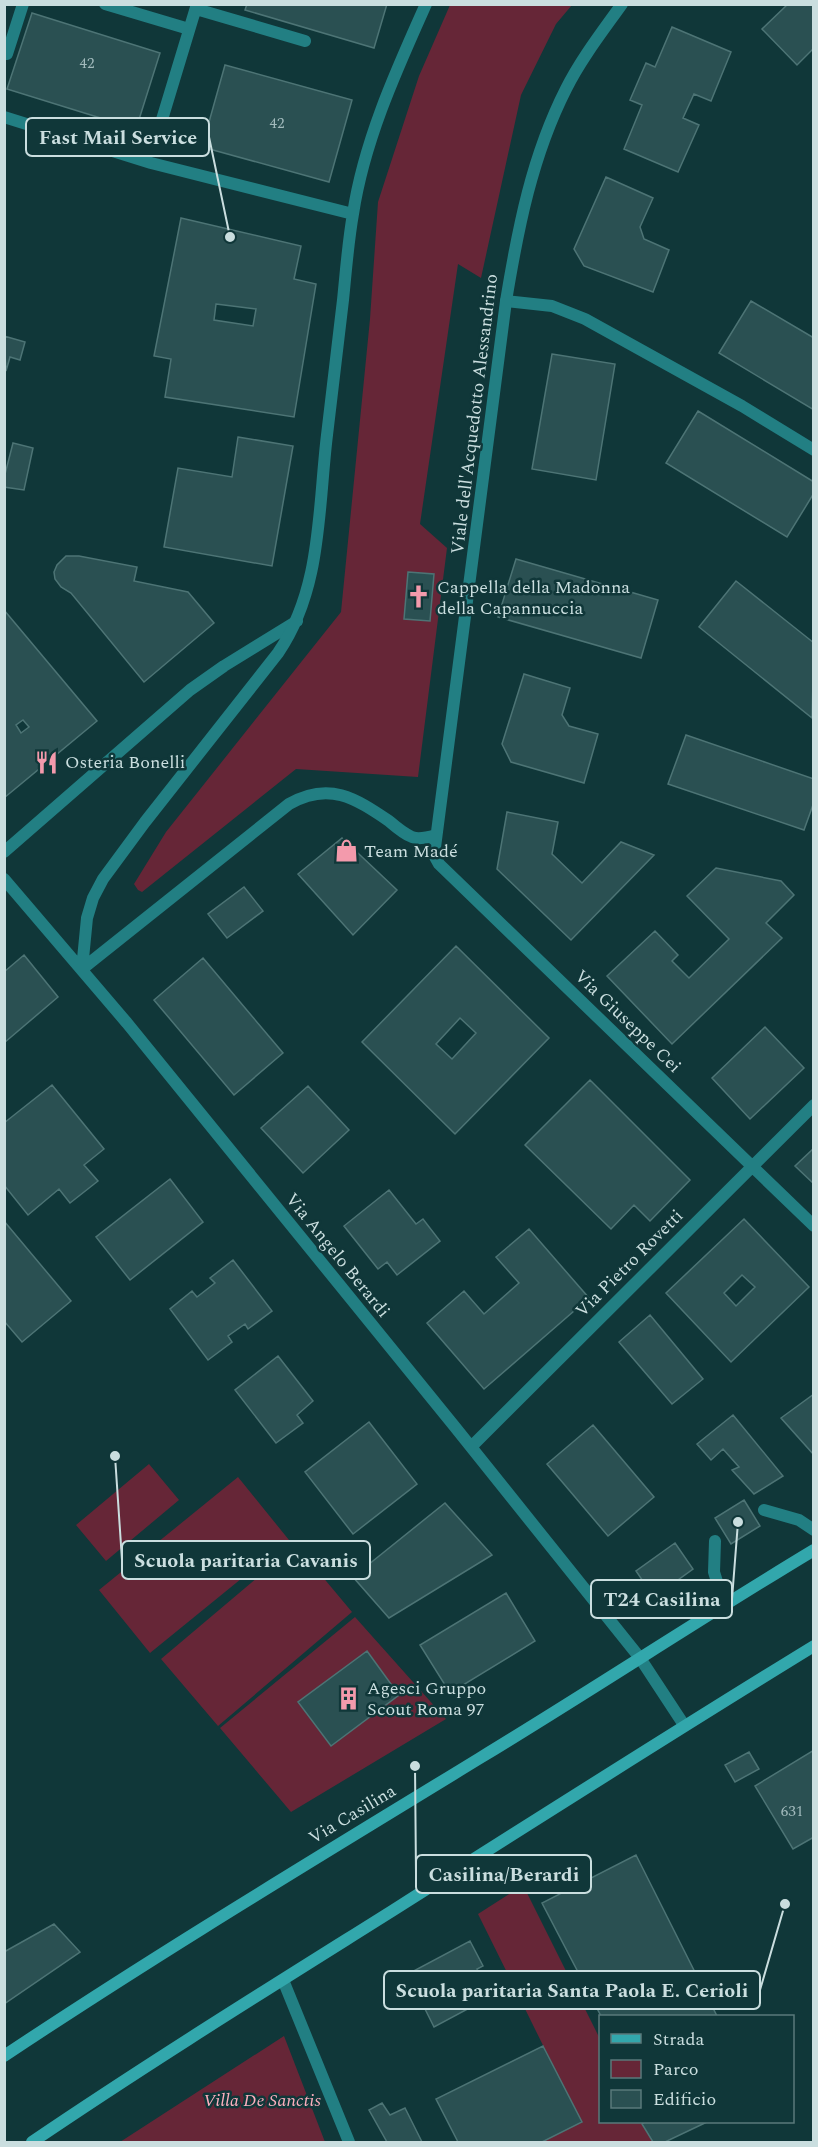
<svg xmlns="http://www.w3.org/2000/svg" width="818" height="2147" viewBox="0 0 818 2147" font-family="Spectral,serif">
	<rect width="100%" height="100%" fill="#103739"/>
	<path fill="#662637" d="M450 5H572L556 24 521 95 481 278 458 264 420 524 447 548 418 777 296 769 142 892 138 890 134 884 166 832 341 612 370 319 378 202 419 76Z
		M149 1464 179 1500 106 1561 76 1525Z
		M238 1477 289 1540 150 1653 99 1590Z
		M296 1545 352 1612 218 1726 161 1659Z
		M355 1617 446 1719 291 1812 220 1728Z
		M523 1885 600 2039V2122H642L653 2142H542L581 2122 478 1914Z
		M284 2036 325 2142H120Z"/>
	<path fill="#2a5052" stroke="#4d7475" stroke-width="1.5" fill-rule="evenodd" d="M247 4H387L374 48 245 10Z
		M788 4H814V48L797 65 762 29Z
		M32 13 160 53 136 129 7 89Z
		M672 27 731 52 711 101 694 94 683 118 699 125 678 172 624 149 642 105 630 100 646 63 655 67Z
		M225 65 352 100 329 182 202 147Z
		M606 177 653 198 640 227 644 239 669 250 653 292 584 266 574 249Z
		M181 218 301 246 294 279 316 284 294 417 165 397 171 359 154 356ZM216 304 256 309 253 326 214 320Z
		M751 301 814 338V410L719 353Z
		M4 336 25 342 20 360 10 357 6 371Z
		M552 354 615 364 596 480 532 469Z
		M698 411 814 482V493L787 537 666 463Z
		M238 437 293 446 272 566 164 547 178 468 232 477Z
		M13 443 33 448 24 490 4 487V478Z
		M66 556H79L137 567 134 581 188 592 214 623 144 682 71 593 61 587 55 579 54 572 57 565Z
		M516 559 658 600 641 658 498 617Z
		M408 572 434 574 430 621 404 619Z
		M736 581 814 643 812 718 699 627Z
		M4 610 97 721 4 798ZM23 720 29 727 21 733 16 725Z
		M524 674 570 688 562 715 569 726 598 734 584 783 511 762 502 744Z
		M686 735 814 779V802L804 830 668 784Z
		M507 812 558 822 552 854 582 883 621 842 654 855 571 940 497 869Z
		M342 838 397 890 353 935 298 874Z
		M716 868 781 881 794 895 766 923 782 938 672 1044 607 976 655 931 678 955 672 961 689 978 729 939 687 896Z
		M244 887 263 911 227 938 208 914Z
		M456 946 549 1038 455 1134 362 1042ZM460 1018 476 1033 452 1059 436 1044Z
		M24 955 58 997 4 1043V972Z
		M203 958 283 1053 234 1095 154 1000Z
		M765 1027 804 1068 750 1119 712 1078Z
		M590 1080 690 1180 650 1221 634 1205 611 1229 525 1145Z
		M52 1085 104 1149 84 1165 98 1181 70 1203 59 1189 28 1215 4 1185V1123Z
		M308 1086 349 1130 303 1173 261 1128Z
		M814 1148V1184L795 1166Z
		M170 1179 203 1222 130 1280 96 1237Z
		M389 1190 416 1224 423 1219 440 1241 397 1275 387 1262 378 1269 344 1226Z
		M744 1219 809 1287 731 1362 666 1293ZM742 1275 755 1287 736 1306 724 1293Z
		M4 1221 71 1301 22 1342 4 1321Z
		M529 1229 589 1298 484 1389 427 1323 464 1291 484 1314 519 1283 496 1257Z
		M233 1260 272 1311 248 1329 245 1324 228 1336 232 1342 208 1360 170 1309 192 1291 197 1297 215 1283 210 1278Z
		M650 1315 703 1379 672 1404 619 1342Z
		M278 1356 313 1401 297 1415 303 1423 276 1443 235 1390Z
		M814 1394V1455L781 1418Z
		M733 1415 783 1476 754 1494 732 1470 739 1467 723 1449 711 1460 697 1444Z
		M369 1422 417 1484 353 1534 305 1472Z
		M593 1425 654 1497 608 1536 547 1464Z
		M744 1500 760 1526 731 1544 715 1518Z
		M445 1503 492 1555 389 1618 353 1577Z
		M675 1543 693 1569 664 1590H649L636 1571Z
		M506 1593 535 1641 450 1693 420 1645Z
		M367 1651 399 1695 331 1746 298 1702Z
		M814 1750V1837L793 1849 755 1786Z
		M749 1752 759 1769 735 1782 725 1765Z
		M636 1855 717 2016H601L542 1903Z
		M54 1924 80 1952 4 2004V1952Z
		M470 1941 483 1966 477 1969 492 1996 434 2027 419 1997 403 2005 391 1983Z
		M543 2046 582 2122 542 2142H458L436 2099Z
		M382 2103 390 2115 405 2108 422 2142H387L369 2110Z
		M645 2122H707L665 2142H653L642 2124Z"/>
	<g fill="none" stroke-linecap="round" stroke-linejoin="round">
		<path stroke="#227f83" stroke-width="12" d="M105 4 189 29
			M196 9 305 41
			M7 54 23 4
			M157 136 197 4
			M506 301 552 306 585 319 742 406 814 450
			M4 852 190 690 224 666 297 621
			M764 1510 799 1520 814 1530
			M715 1541 714 1572 724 1604"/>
		<path stroke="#227f83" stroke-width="12" d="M622 4C602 32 581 59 566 89 532 156 518 228 506 301L434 855 439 864 814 1226
			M4 117 151 163 353 214
			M4 879 127 1023 455 1427 640 1658 684 1725
			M82 969 87 918 93 898 103 879 145 822 278 653C322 589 318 509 327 435 332 390 338 345 343 300 346 271 348 242 353 214 364 141 396 71 426 4
			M82 969 289 804C329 781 355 798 389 821 396 827 404 834 412 837 419 840 429 837 436 835
			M471 1447 814 1105
			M283 1980 349 2142"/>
		<path stroke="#32a7ac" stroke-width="12" d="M4 2056C160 1952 320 1856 480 1758 592 1690 701 1618 814 1550
			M32 2142C150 2062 271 1987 392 1911 532 1822 672 1733 814 1646"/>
	</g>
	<defs>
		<symbol id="church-bare" viewBox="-9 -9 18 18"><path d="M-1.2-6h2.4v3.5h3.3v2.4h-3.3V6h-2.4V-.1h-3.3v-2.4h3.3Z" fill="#f39aac" stroke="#103739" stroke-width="2.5" paint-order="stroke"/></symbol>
		<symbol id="restaurant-bare" viewBox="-9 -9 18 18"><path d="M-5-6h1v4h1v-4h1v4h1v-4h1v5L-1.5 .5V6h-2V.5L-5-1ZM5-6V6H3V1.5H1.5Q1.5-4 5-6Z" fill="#f39aac" stroke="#103739" stroke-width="2.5" paint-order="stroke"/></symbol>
		<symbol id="shop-bare" viewBox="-9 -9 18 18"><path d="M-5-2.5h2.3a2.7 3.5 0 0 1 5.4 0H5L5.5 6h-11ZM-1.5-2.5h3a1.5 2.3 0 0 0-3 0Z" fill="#f39aac" stroke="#103739" stroke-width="2.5" paint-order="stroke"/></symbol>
		<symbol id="building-bare" viewBox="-9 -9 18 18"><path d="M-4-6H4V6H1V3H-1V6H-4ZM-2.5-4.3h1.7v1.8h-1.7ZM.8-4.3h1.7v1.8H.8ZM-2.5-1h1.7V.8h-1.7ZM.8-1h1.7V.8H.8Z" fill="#f39aac" stroke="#103739" stroke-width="2.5" paint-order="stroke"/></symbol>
	</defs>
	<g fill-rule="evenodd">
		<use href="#church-bare" x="402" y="580" width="33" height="33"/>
		<use href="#restaurant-bare" x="30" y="746" width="33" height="33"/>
		<use href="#shop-bare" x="330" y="834" width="33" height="33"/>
		<use href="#building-bare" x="332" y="1682" width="33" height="33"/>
	</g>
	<g text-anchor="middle" stroke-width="5" stroke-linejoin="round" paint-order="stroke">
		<g font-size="15" fill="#a2babc">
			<text x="87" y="68">42</text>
			<text x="277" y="128">42</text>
			<text x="792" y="1816">631</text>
		</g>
		<g font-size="18" fill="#cadedf" stroke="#103739">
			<text transform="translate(474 414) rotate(-83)" y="6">Viale dell'Acquedotto Alessandrino</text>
			<text transform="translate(628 1021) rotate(44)" y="6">Via Giuseppe Cei</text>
			<text transform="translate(338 1255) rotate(51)" y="6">Via Angelo Berardi</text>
			<text transform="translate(629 1263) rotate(-45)" y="6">Via Pietro Rovetti</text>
			<text transform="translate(352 1814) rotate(-31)" y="6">Via Casilina</text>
		</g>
		<g font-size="18" fill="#cadedf" stroke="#103739" text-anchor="start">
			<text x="437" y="593">Cappella della Madonna<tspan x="437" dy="21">della Capannuccia</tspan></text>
			<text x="65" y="768">Osteria Bonelli</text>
			<text x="364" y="857">Team Madé</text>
			<text x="367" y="1694">Agesci Gruppo<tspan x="367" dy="21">Scout Roma 97</tspan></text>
		</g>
		<g font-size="18" font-style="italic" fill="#fdafbe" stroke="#103739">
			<text x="262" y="2106">Villa De Sanctis</text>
		</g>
	</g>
	<path fill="none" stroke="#cadedf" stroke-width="2" d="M230 237L209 137M115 1456L122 1560M738 1522L732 1599M415 1766L416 1874M785 1904L760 1990"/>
	<g fill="#cadedf" stroke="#103739" stroke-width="2">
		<circle cx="230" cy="237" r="6"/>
		<circle cx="115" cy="1456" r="6"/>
		<circle cx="738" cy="1522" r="6"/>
		<circle cx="415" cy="1766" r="6"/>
		<circle cx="785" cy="1904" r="6"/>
	</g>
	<g fill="#103739" stroke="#cadedf" stroke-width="2">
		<rect x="26" y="118" width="183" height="38" rx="6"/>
		<rect x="122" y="1541" width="248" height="38" rx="6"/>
		<rect x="591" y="1580" width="141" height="38" rx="6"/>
		<rect x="416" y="1855" width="175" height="38" rx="6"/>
		<rect x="384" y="1971" width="376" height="38" rx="6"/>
	</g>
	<g font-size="20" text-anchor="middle" font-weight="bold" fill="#cadedf">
		<text x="118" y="144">Fast Mail Service</text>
		<text x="246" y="1567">Scuola paritaria Cavanis</text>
		<text x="662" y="1606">T24 Casilina</text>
		<text x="504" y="1881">Casilina/Berardi</text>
		<text x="572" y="1997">Scuola paritaria Santa Paola E. Cerioli</text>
	</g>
	<rect width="818" height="2147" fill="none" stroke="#cadedf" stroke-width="12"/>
	<rect x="599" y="2015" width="195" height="108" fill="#103739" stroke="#5a7a7b" stroke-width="1.5"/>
	<rect x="611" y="2034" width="30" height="9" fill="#32a7ac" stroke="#5a7a7b" stroke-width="1.5"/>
	<text x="653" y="2045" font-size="18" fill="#cadedf">Strada</text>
	<rect x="611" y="2060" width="30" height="18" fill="#662637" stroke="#5a7a7b" stroke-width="1.5"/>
	<text x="653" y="2075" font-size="18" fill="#cadedf">Parco</text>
	<rect x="611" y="2090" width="30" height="18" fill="#2a5052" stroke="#5a7a7b" stroke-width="1.5"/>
	<text x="653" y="2105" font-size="18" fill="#cadedf">Edificio</text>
</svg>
